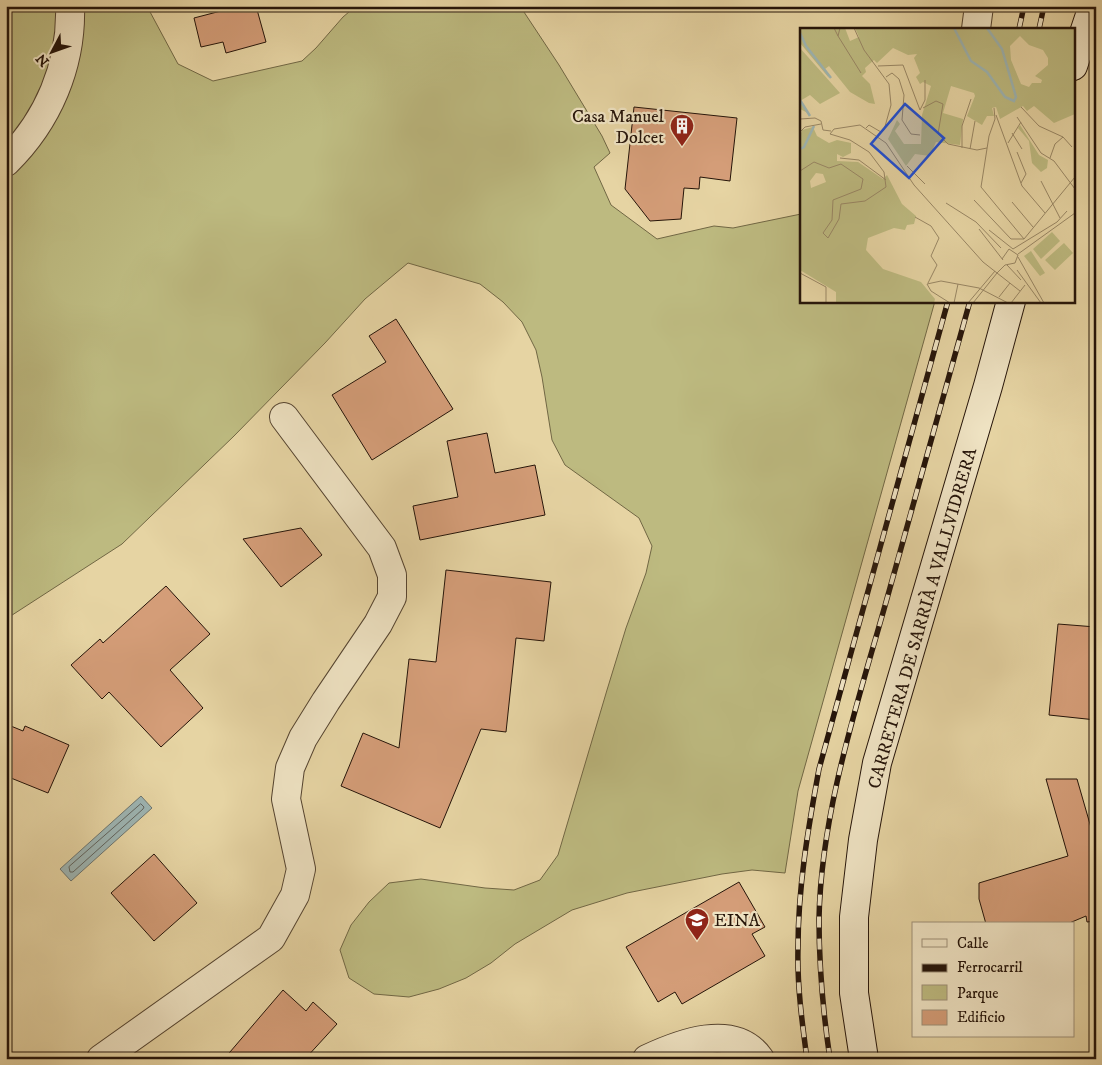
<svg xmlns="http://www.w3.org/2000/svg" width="1102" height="1065" viewBox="0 0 1102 1065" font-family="'IM FELL DW Pica',serif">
	<rect width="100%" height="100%" fill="#e6d4a3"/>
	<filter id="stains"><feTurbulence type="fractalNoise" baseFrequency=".004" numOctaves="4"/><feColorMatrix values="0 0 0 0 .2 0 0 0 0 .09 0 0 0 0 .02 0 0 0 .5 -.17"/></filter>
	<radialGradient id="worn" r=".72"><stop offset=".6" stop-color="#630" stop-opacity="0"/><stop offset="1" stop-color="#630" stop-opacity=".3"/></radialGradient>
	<path fill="#bdba80" stroke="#716744" d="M6 6H144L149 10 178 64 213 81 302 61 316 48 343 17 356 6H520L559 65 602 136 610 153 594 167 611 205 657 239 714 226 733 228 801 214V301H935L798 791 785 873 752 870 722 874 627 893 572 910 515 944 491 963 466 978 439 989 409 997 374 994 349 978 340 950 351 925 369 902 389 883 421 879 485 888 514 890 540 880 558 855 607 690 626 628 646 573 652 546 639 518 565 465 552 440 542 377 536 350 522 322 503 302 480 284 408 263 365 299 325 343 234 436 122 544 6 619Z"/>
	<path fill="#9db5b3" stroke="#6d756f" d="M141 796 152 808 71 881 60 869Z"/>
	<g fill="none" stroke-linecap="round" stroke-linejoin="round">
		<path stroke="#61645e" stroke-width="1" d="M141 804 144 807 143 809 73 872H70L69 867Z"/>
	</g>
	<path fill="#d49d78" stroke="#251409" d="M240 6H256L266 42 226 53 223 42 201 47 194 18Z
		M634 107 737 118 730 181 700 177 699 189 684 188 681 219 650 221 625 189Z
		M396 319 453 409 372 460 332 395 386 362 369 336Z
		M487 433 495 473 535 465 545 515 420 540 413 506 458 497 447 441Z
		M301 528 322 555 281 587 243 539Z
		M446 570 551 582 544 641 516 638 506 732 481 729 440 828 341 786 363 733 399 748 409 659 436 662Z
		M166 586 210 634 170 670 203 708 161 747 109 692 102 699 71 665 100 639 103 643Z
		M1058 624 1096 627V720L1049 715Z
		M6 724 23 731 25 726 69 745 48 793 6 776Z
		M1046 779H1077L1096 845V921L1087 922 1086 916 1067 924H986L979 899V883L1068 856Z
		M154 854 197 903 154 941 111 893Z
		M739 882 765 927 752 934 765 956 682 1004 675 992 658 1002 626 947Z
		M283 990 306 1011 313 1002 337 1024 305 1059H224Z"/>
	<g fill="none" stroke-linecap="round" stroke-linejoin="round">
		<defs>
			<path id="street" d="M976 29 979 6
				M6 162C48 121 72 65 70 6
				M101 1059 271 938 295 895 301 869 286 799 290 768 303 738 326 701 378 624 392 597V575L382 548 284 417
				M647 1059C679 1044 734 1022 760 1059"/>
			<path id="secondary" d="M1073 66 1093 6
				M864 1059 854 993V917L863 840 877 763 988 386 1011 301"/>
		</defs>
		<use href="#street" stroke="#554430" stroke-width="30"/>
		<use href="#secondary" stroke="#251409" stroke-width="30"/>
		<use href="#street" stroke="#efe3c3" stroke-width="28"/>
		<use href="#secondary" stroke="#efe3c3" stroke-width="28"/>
		<defs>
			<path id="rail" d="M1019 29 1024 6
				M1039 29 1044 6
				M807 1059C802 1022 797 985 798 948 798 887 808 829 819 769L948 301
				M830 1059C823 1012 819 966 819 919 821 810 859 699 888 595 915 497 943 399 970 301"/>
		</defs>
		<use href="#rail" stroke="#251409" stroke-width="5.5"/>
		<use href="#rail" stroke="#efe3c3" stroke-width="4" stroke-dasharray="11" stroke-linecap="butt"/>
	</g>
	<defs>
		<symbol id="building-pin" viewBox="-11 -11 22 30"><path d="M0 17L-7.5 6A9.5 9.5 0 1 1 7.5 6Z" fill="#8f2418" stroke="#efe3c3"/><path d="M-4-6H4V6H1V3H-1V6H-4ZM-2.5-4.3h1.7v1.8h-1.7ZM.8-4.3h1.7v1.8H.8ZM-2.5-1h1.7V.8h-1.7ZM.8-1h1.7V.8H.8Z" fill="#fff"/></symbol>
		<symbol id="university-pin" viewBox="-11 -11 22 30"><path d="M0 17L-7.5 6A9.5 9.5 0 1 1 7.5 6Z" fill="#8f2418" stroke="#efe3c3"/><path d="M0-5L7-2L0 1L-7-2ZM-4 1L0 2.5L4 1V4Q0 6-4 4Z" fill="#fff"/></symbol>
	</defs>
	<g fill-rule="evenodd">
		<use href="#building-pin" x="668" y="112" width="28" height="38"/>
		<use href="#university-pin" x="683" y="906" width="28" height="38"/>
	</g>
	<g text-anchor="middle" stroke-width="4.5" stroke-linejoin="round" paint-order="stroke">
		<g font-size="18" fill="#251409" stroke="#efe3c3" text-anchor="end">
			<text x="664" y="122">Casa Manuel<tspan x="664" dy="21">Dolcet</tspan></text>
			<text x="714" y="926" text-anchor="start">EINA</text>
		</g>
		<g font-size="18" fill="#251409" stroke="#efe3c3">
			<text transform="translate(922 618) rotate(-74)" y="6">CARRETERA DE SARRIÀ A VALLVIDRERA</text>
		</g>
	</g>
	<g transform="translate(800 28)">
		<rect width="275" height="275" fill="#e6d4a3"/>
		<path d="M0 0H45L50 13 59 9 55 0H275V86L254 95 234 78 227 83 223 78 200 91 196 79 192 80 194 88H187L182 97 167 88 175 68 174 65 151 58 143 85 163 91 160 117 136 114 130 128 115 126 106 138 88 111 97 92 100 96 95 103 104 116H121L122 87 131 58 123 54 120 56 116 49 120 45 114 30 117 26 108 27 93 20 77 35 74 32 65 40 66 44 62 48 70 56 75 76 69 75 50 64 29 38 25 41 29 50 0 15ZM220 8 229 17 243 22 248 30V37L235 48 242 52 241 55H232L229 59 221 56 211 32 210 18ZM0 20 40 65 20 76 10 67 0 73 8 85 0 81ZM220 97 239 127 248 132 247 140 241 144 232 135 229 113 218 100ZM13 99 17 108 29 115 37 112 51 115V125L43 129 37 126V133L58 134 83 151 87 147 102 176 116 188 114 196 107 197 105 202 94 200 68 210 66 222 83 241 121 254 135 271 134 275H36V264L0 242V108L2 102ZM16 145 23 146 26 154 11 160 10 153ZM252 204 260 213 241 231 233 221ZM264 215 273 225 255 242 245 232ZM231 223 245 245 240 248 224 228Z" fill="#bdba80" fill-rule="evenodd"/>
		<path fill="none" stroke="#9db5b3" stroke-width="2.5" d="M154 0 171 33 187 44 205 69 214 73 216 69 202 21 187 0M0 5 6 18 31 50M0 72 10 88M0 121 4 119 14 98"/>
		<path fill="none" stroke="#998765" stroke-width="1" d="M34 0 38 8 40 0M54 0 64 22 89 56 91 77 84 102 81 104 69 97 66 100M38 8 61 45M78 38 103 37 120 82 125 72V52M86 49 92 45 99 51 104 67 102 92 111 106 120 107M221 79 239 98 263 109M123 80 136 73 143 76 138 106 148 116 177 122 187 120M194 80 195 91 189 108 181 159 224 211M196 87 222 158 245 185M217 89 241 125 254 133 275 161M0 91 15 90 21 93 23 102 31 103M1 103 5 99 21 96M212 105 222 121M208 115 221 94M162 120V98L171 71M170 121 175 93M217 124 226 146 221 155M40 130 59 132 86 152M250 130 255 116 263 109 272 119M107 138 125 156M0 143 14 134 29 140 41 136 63 151 61 161 33 172 32 192 23 205 28 210 39 191 41 176 65 173 86 159 84 144 69 124 50 112 30 106 34 101 60 97 86 115 114 157 183 234 197 245 205 237 215 235 218 227 209 221 202 231M241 153 260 190M174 172 211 211H224M212 174 233 199M146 175 176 194 201 220M115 189 131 198 139 210 131 228 137 237 128 255M179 201 203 232M189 202 213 221M224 211 275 149M213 221 257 194 267 183M218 226 275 185M218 229 244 275M207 237 221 252M217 242 241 275M0 245 26 259V275M127 256 141 253 179 260 208 275M127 256 131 263 150 275M199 269 210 255M154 275 158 256M168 275 195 243M173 275 197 245 220 263M211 275 225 257"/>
		<path fill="#1d4ed8" fill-opacity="0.15" stroke="#1d4ed8" stroke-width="2.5" d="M105 76 144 110 109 150 71 116Z"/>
		<rect width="275" height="275" fill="none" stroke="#251409" stroke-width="2.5"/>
	</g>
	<rect width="1102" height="1065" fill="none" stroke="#e6d4a3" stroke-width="25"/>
	<rect x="8" y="8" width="1087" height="1050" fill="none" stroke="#251409" stroke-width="2.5"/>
	<rect x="12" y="12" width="1077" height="1040" fill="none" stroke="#251409"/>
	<rect x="912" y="922" width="162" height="115" fill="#efe3c3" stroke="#9e9079"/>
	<rect x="922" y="939" width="25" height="8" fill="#efe3c3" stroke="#9e9079"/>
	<text x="957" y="948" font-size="15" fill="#251409">Calle</text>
	<rect x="922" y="964" width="25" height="8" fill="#251409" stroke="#9e9079"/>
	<text x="957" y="972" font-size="15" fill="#251409">Ferrocarril</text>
	<rect x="922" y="985" width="25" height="15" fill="#bdba80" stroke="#9e9079"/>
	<text x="957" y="998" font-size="15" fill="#251409">Parque</text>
	<rect x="922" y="1010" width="25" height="15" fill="#d49d78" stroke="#9e9079"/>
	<text x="957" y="1022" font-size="15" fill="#251409">Edificio</text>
	<g transform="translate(52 52) rotate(229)" stroke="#efe3c3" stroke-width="4" paint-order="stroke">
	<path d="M0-4L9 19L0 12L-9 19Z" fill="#251409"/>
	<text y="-8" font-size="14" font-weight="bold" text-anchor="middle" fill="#251409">N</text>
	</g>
	<rect width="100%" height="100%" filter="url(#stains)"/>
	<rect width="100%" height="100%" fill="url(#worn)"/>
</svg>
